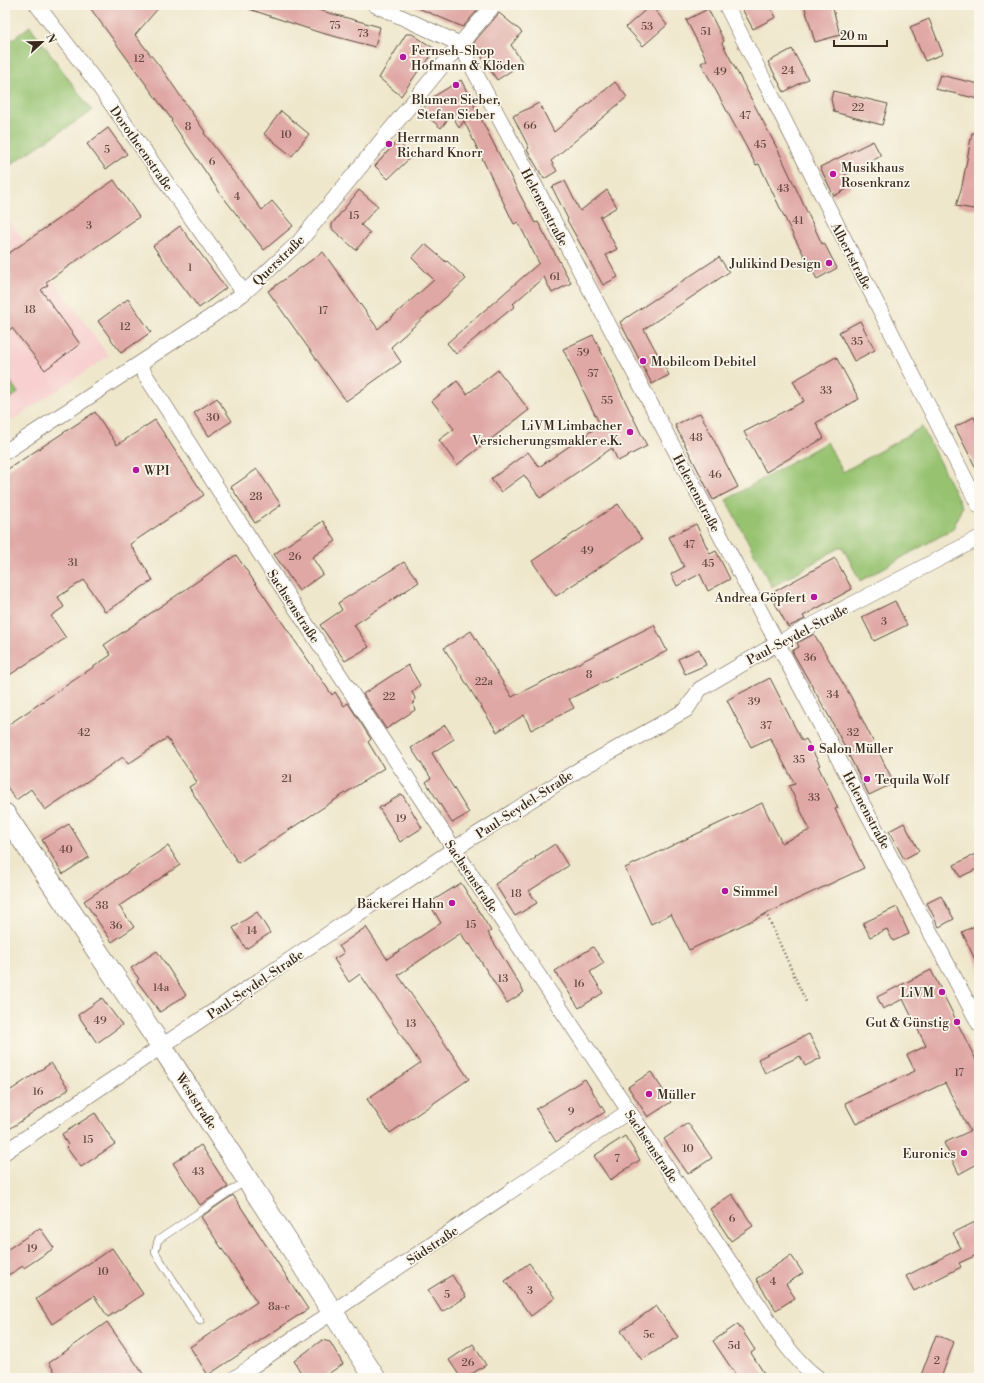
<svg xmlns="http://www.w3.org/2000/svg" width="984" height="1383" viewBox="0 0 984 1383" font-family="'Libre Bodoni',serif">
	<rect width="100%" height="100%" fill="#fbf7ec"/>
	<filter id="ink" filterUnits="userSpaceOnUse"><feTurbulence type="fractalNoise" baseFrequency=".025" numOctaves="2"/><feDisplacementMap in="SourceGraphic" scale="8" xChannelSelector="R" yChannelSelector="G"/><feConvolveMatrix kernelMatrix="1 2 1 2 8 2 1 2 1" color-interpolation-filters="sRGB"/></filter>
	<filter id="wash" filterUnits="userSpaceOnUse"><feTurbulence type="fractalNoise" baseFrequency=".012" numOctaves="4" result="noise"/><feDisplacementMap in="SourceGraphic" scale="16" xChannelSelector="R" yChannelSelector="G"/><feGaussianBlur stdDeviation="0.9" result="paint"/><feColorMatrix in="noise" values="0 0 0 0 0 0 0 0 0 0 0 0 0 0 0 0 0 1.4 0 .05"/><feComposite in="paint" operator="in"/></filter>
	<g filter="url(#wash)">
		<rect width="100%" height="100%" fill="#efe7cc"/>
		<path fill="#f7d0cf" d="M8 219 109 356 5 425V221Z"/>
		<path fill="#97c371" stroke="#697648" d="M30 26 92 111 5 168V45Z
			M5 373 18 393 5 402Z
			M922 427 962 507 953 529 860 581 842 546 772 587 726 500 827 442 843 472Z"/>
		<g id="blocks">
			<path fill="#e0a8a5" d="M88 5H161L135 35 164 72 205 132 204 133 262 210 272 201 293 226 264 250 220 193 171 121 172 120Z
				M247 5H300L380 27 375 47 318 32 246 8Z
				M411 5H482L463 27Z
				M651 5 667 25 643 46 626 27Z
				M740 5H769L776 17 753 29Z
				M804 5H832L840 35 815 42Z
				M708 9 724 41 722 43 779 152 822 244 824 243 837 268 817 279 794 237 759 164 756 165 701 63 707 60 686 20Z
				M499 13 522 32 511 45 523 63 497 80 474 45V42Z
				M929 19 943 54 925 61 910 27Z
				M406 34H412L435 49 423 68 421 67 401 96 379 78Z
				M792 49 808 79 784 92 768 62Z
				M940 75 979 84V99L935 89Z
				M461 80 518 191 535 223 538 222 571 283 552 293 544 277 513 304 515 306 456 354 447 343 539 263 518 222 514 224 464 121 459 128 452 114 441 128 421 111 433 97Z
				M615 82 627 97 551 161 557 171 544 179 527 150 529 148 513 116 539 103 554 132Z
				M833 91 888 104 882 125 834 112 831 99Z
				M281 111 309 134 292 156 264 134Z
				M108 128 127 154 106 169 87 144Z
				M972 133H979V210L956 206 962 186Z
				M397 141 412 156 388 179 375 166Z
				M873 141 881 156 845 174 851 187 834 196 820 167Z
				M114 180 139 217 46 282 48 285 41 290 80 344 45 370 12 328 5 333V256Z
				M565 181 580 211 607 190 617 207 600 217 617 249 606 255 618 277 603 285 567 220 568 219 552 187Z
				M359 190 378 206 361 225 370 233 356 250 332 229V224Z
				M180 226 226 288 199 308 153 246Z
				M425 244 446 262 447 261 466 279 391 347 401 362 346 401 268 291 323 252 378 329 434 280 412 258Z
				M719 257 729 272 644 329 669 375 652 384 620 322Z
				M128 299 151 332 121 353 98 321Z
				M860 321 875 350 854 361 839 332Z
				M593 335 647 446 618 461 612 448 540 498 524 475 501 492 491 479 528 452 539 467 600 425 563 349Z
				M836 357 859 399 816 423 824 438 766 472 744 432 804 401 793 381Z
				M498 370 529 410 457 465 439 440 454 429 432 401 457 381 467 394Z
				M217 398 232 421 209 436 194 413Z
				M95 412 117 445 155 420 204 495 130 544 153 580 105 612 84 580 58 597 64 607 51 616 66 638 5 678V471Z
				M700 413 738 487 713 500 675 425Z
				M974 417 979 429V474L955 427Z
				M257 469 281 505 255 523 231 487Z
				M618 504 642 539 556 596 532 561Z
				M323 521 336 541 312 557 323 574 299 591 274 554Z
				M696 524 710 554 716 551 730 579 708 591 700 574 677 586 671 574 684 567 669 537Z
				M236 555 332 695 335 692 344 706 348 703 371 739 368 742 384 768 238 863 189 787 197 782 167 738 128 764 123 757 45 810 31 789 16 800 5 784V727L111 655 104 645Z
				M835 558 852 589 803 616 805 619 788 627 770 594Z
				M404 562 419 582 354 625 369 647 345 661 320 625 342 610 338 603Z
				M895 601 907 625 874 641 862 617Z
				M654 625 667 651 569 699 574 708 531 730 524 715 497 732 444 648 471 631 512 697Z
				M814 634 851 697 894 783 869 795 830 718 792 651 799 647 797 643Z
				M699 649 706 665 685 674 678 659Z
				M408 665 420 685 412 692 415 698 413 704 415 710 386 729 363 694Z
				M770 678 802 741 806 739 820 765 818 766 838 808 835 809 864 868 689 950 671 914 651 924 625 868 762 803 782 843 810 830 789 786 795 784 770 738 751 747 727 700Z
				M445 725 454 739 432 753 469 813 452 823 426 782 431 778 411 748Z
				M402 794 422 828 400 842 379 808Z
				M904 823 919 851 904 859 889 831Z
				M69 824 89 857 63 874 42 840Z
				M555 844 568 866 529 891 537 903 515 916 495 884 536 858 535 857Z
				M168 846 180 865 119 906 134 927 112 942 84 901Z
				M979 852V868L960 877 954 865Z
				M461 883 491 931 488 933 524 992 507 1003 470 944 468 945 461 933 398 975 469 1079 390 1133 367 1099 420 1063 360 974 349 982 334 959 344 953 339 946 366 927 387 959 441 923 429 903Z
				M941 896 954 919 939 927 927 903Z
				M897 907 909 934 893 941 887 929 870 937 863 923Z
				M257 912 270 933 246 949 233 928Z
				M979 924V968L962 932Z
				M593 947 604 963 590 972 603 993 579 1008 555 971Z
				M157 951 186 995 160 1012 137 981 139 979 131 968Z
				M931 970 979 1066V1163L959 1174 944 1143 970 1131 945 1083 856 1124 845 1103 915 1071 907 1055 926 1046 903 999 883 1009 877 997Z
				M102 998 122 1025 97 1043 78 1015Z
				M809 1034 821 1058 805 1066 800 1056 765 1073 758 1059Z
				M51 1063 69 1089 5 1132V1094Z
				M651 1072 671 1102 648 1117 628 1087Z
				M585 1079 605 1112 556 1142 536 1109Z
				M95 1113 115 1144 81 1167 66 1147 68 1145 62 1134Z
				M688 1123 712 1158 688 1174 664 1139Z
				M625 1136 640 1160 610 1180 594 1156Z
				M201 1145 228 1187 200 1205 173 1163Z
				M732 1194 753 1226 731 1241 710 1209Z
				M233 1195 308 1309 208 1375 190 1347 257 1302 201 1217Z
				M979 1220V1254L959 1263 961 1267 914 1291 906 1276 961 1248 953 1233Z
				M40 1228 54 1248 24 1268 23 1266 5 1277V1251Z
				M112 1248 143 1294 108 1317 94 1296 52 1324 36 1299Z
				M791 1255 803 1273 786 1284 795 1298 776 1310 756 1279Z
				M529 1263 555 1298 531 1316 505 1281Z
				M452 1275 466 1297 442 1312 428 1290Z
				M656 1306 678 1337 642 1360 621 1331Z
				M107 1322 146 1378H59L49 1363Z
				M738 1324 755 1350 751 1353 767 1378H738L713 1341Z
				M936 1335 954 1342 941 1378H920Z
				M322 1340 330 1342 343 1364 322 1378H304L294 1361Z
				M473 1344 486 1365 465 1378H461L449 1360Z"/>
		</g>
	</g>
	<g filter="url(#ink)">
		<use href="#blocks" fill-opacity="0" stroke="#564638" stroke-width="1"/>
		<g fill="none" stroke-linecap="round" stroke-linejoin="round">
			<defs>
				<path id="service" d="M200 1321 155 1252 158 1240 247 1180"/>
				<path id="minor" d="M37 5 93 78 244 293
					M375 5 460 44 979 1024
					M726 5 979 506
					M139 365 234 514 454 849 762 1310C778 1335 794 1360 818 1378
					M5 452 209 318 244 293 299 242 460 44 494 5
					M5 1152 454 849 580 769 686 710 700 689 778 643 979 538
					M235 1378 629 1111"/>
				<path id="secondary" d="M5 814 162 1047 375 1378"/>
			</defs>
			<use href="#service" stroke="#564638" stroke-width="8"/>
			<use href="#minor" stroke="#564638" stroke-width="16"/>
			<use href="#secondary" stroke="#564638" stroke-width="22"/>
			<path stroke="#564638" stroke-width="2.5" stroke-dasharray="1 3" stroke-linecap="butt" d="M766 913 807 1004"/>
			<use href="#service" stroke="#fff" stroke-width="7"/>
			<use href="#minor" stroke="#fff" stroke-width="15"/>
			<use href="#secondary" stroke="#fff" stroke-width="21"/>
		</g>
	</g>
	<g fill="#b5179e" stroke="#fbf7ec" stroke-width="1.5">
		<circle cx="403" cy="57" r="4"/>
		<circle cx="456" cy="85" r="4"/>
		<circle cx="389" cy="144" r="4"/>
		<circle cx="833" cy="174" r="4"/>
		<circle cx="829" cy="263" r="4"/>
		<circle cx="643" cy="361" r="4"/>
		<circle cx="630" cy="432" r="4"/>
		<circle cx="136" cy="470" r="4"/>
		<circle cx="814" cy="597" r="4"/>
		<circle cx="811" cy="748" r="4"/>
		<circle cx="867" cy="779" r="4"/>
		<circle cx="725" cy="891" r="4"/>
		<circle cx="452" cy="903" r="4"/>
		<circle cx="942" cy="992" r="4"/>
		<circle cx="957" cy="1022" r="4"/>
		<circle cx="649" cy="1094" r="4"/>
		<circle cx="964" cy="1153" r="4"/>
	</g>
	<g text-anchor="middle" stroke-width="3.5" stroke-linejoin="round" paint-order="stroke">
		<g font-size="11" fill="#644a40">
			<text x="335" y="29">75</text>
			<text x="647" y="30">53</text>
			<text x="706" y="35">51</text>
			<text x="363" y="37">73</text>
			<text x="139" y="62">12</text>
			<text x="788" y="74">24</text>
			<text x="720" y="75">49</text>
			<text x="858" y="111">22</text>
			<text x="745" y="119">47</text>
			<text x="530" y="129">66</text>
			<text x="188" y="130">8</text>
			<text x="286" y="138">10</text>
			<text x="760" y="148">45</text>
			<text x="107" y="153">5</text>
			<text x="212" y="165">6</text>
			<text x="783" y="192">43</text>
			<text x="237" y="200">4</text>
			<text x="354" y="219">15</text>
			<text x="798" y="224">41</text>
			<text x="89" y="229">3</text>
			<text x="190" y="271">1</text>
			<text x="555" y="280">61</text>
			<text x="30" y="313">18</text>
			<text x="323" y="314">17</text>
			<text x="125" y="330">12</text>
			<text x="857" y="345">35</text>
			<text x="583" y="356">59</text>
			<text x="593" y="377">57</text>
			<text x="826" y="394">33</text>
			<text x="607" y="404">55</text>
			<text x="213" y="421">30</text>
			<text x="696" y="441">48</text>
			<text x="715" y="478">46</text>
			<text x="256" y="500">28</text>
			<text x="689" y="548">47</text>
			<text x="587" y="554">49</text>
			<text x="295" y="560">26</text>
			<text x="73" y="566">31</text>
			<text x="708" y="567">45</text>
			<text x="884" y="625">3</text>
			<text x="810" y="661">36</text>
			<text x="589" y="678">8</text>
			<text x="484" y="685">22a</text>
			<text x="833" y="698">34</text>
			<text x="389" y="700">22</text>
			<text x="754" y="705">39</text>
			<text x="766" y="729">37</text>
			<text x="84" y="736">42</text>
			<text x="853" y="736">32</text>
			<text x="799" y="763">35</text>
			<text x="287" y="782">21</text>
			<text x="814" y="801">33</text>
			<text x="401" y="822">19</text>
			<text x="66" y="853">40</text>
			<text x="516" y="897">18</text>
			<text x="102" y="909">38</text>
			<text x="471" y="928">15</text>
			<text x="116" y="929">36</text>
			<text x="252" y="934">14</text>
			<text x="503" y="982">13</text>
			<text x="579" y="987">16</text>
			<text x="161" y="991">14a</text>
			<text x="100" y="1024">49</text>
			<text x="411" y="1027">13</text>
			<text x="959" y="1076">17</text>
			<text x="38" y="1095">16</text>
			<text x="571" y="1115">9</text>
			<text x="88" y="1143">15</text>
			<text x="688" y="1152">10</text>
			<text x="617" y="1162">7</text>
			<text x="198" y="1175">43</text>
			<text x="732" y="1222">6</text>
			<text x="32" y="1252">19</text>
			<text x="103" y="1275">10</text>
			<text x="773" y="1285">4</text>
			<text x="530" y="1294">3</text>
			<text x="447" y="1298">5</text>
			<text x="279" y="1310">8a-c</text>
			<text x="649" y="1338">5e</text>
			<text x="734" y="1349">5d</text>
			<text x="937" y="1364">2</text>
			<text x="468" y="1366">26</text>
		</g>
		<g font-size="13" fill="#3b2a1e" stroke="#fbf7ec" text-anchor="start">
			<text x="411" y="55">Fernseh-Shop<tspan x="411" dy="15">Hofmann &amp; Klöden</tspan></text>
			<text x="456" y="104" text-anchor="middle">Blumen Sieber,<tspan x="456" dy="15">Stefan Sieber</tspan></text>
			<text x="397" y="142">Herrmann<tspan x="397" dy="15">Richard Knorr</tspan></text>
			<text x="841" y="172">Musikhaus<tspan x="841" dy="15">Rosenkranz</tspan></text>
			<text x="821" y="268" text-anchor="end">Julikind Design</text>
			<text x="651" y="366">Mobilcom Debitel</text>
			<text x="622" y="430" text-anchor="end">LiVM Limbacher<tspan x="622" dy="15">Versicherungsmakler e.K.</tspan></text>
			<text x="144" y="475">WPI</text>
			<text x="806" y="602" text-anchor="end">Andrea Göpfert</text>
			<text x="819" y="753">Salon Müller</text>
			<text x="875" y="784">Tequila Wolf</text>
			<text x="733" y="896">Simmel</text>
			<text x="444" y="908" text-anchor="end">Bäckerei Hahn</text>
			<text x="934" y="997" text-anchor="end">LiVM</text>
			<text x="949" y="1027" text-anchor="end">Gut &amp; Günstig</text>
			<text x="657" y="1099">Müller</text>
			<text x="956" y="1158" text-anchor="end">Euronics</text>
		</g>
		<g font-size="13" fill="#3b2a1e" stroke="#fbf7ec">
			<text transform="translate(142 148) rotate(55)" y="5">Dorotheenstraße</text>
			<text transform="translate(545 207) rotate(62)" y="5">Helenenstraße</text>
			<text transform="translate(852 256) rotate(63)" y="5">Albertstraße</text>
			<text transform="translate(278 260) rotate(-44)" y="5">Querstraße</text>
			<text transform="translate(697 493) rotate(62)" y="5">Helenenstraße</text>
			<text transform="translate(294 606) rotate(57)" y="5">Sachsenstraße</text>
			<text transform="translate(797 634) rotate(-28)" y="5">Paul-Seydel-Straße</text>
			<text transform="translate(524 804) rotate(-33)" y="5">Paul-Seydel-Straße</text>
			<text transform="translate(867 810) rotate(62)" y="5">Helenenstraße</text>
			<text transform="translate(472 876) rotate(56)" y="5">Sachsenstraße</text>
			<text transform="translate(255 984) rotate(-34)" y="5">Paul-Seydel-Straße</text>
			<text transform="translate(197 1101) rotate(57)" y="5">Weststraße</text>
			<text transform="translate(652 1146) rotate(56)" y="5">Sachsenstraße</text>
			<text transform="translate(432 1245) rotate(-34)" y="5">Südstraße</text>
		</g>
	</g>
	<rect width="984" height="1383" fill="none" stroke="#fbf7ec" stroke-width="20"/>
	<g transform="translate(42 42) rotate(68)" stroke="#fbf7ec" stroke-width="3" paint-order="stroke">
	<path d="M0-3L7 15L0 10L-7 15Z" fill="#3b2a1e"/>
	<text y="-6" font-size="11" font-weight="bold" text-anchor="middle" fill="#3b2a1e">N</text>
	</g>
	<path d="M834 40v6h53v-6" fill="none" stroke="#3b2a1e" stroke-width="2"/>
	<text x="840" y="40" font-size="12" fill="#3b2a1e" stroke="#fbf7ec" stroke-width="3" paint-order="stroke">20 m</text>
</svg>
